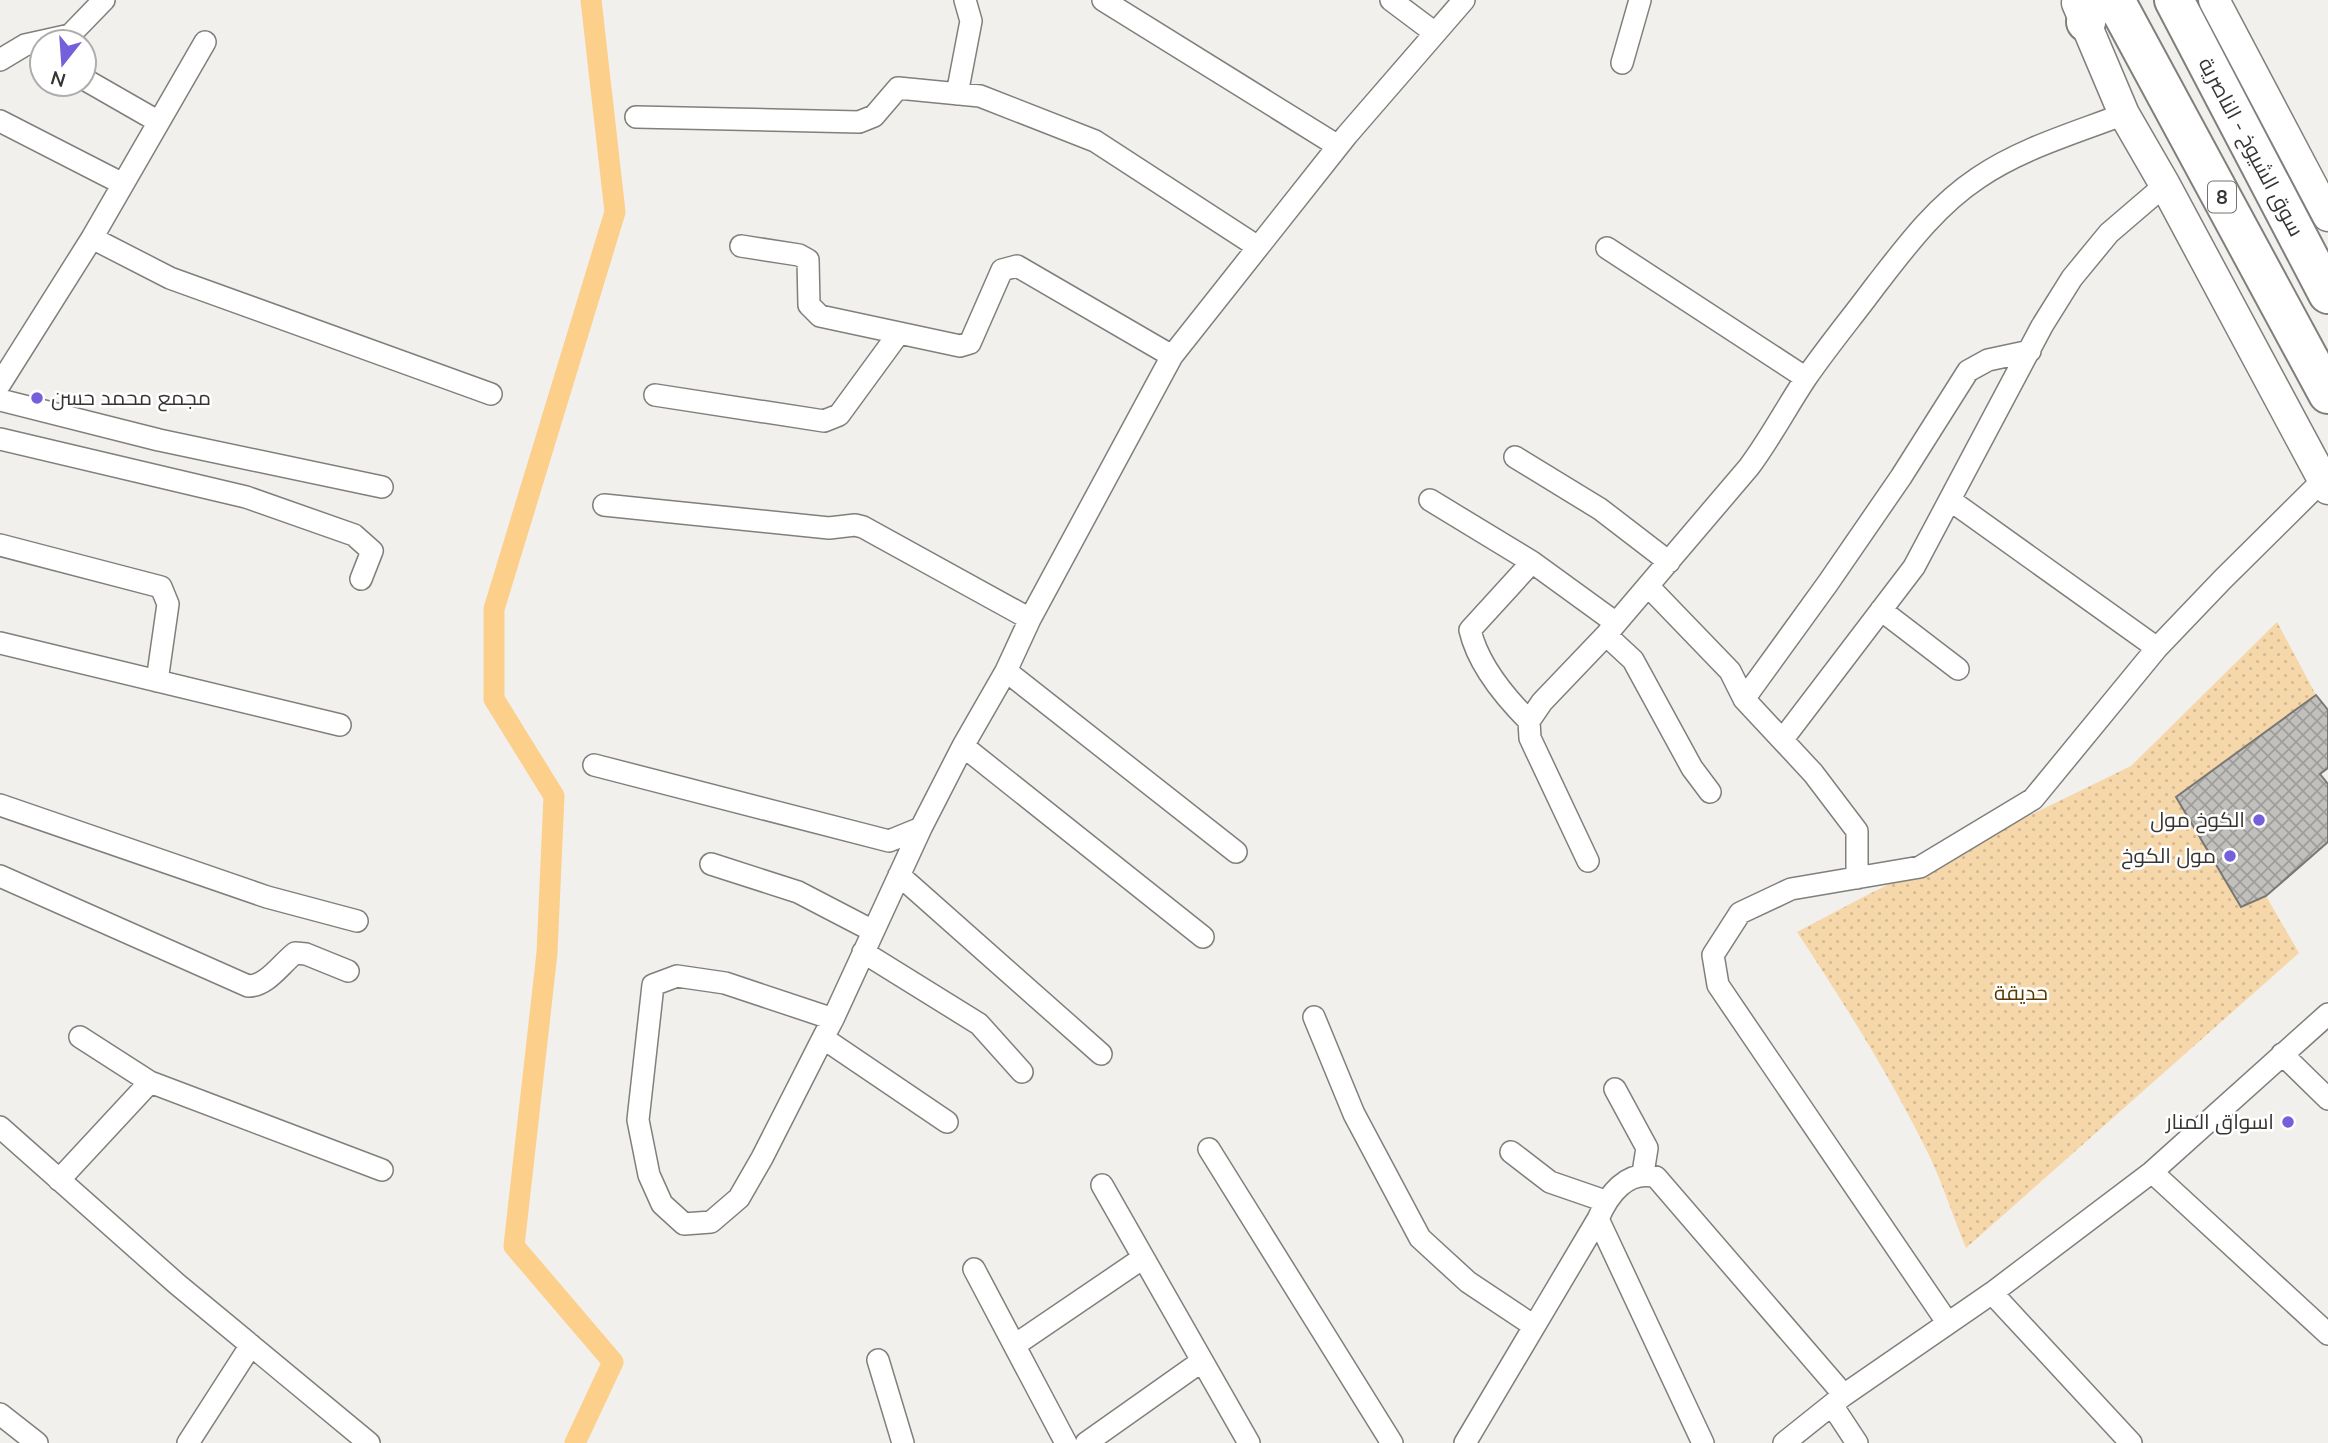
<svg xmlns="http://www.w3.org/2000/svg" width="2328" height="1443" viewBox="0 0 2328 1443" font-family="Mulish,Cairo,sans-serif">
	<defs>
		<pattern id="grass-dots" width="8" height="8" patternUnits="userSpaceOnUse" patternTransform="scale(1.75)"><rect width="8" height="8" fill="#f6d7a9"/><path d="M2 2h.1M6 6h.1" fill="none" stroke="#d4b992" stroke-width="1.8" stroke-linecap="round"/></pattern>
		<pattern id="building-cross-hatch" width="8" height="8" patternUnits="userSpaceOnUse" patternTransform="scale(1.75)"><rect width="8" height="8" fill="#c2c0bd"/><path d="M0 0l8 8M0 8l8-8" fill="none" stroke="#9e9d9a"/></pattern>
	</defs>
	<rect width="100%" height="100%" fill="#f2f0ed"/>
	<path fill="url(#grass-dots)" d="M2277 622 2316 695 2176 797 2240 906 2266 896 2299 953 1966 1248C1953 1217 1943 1184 1928 1153 1890 1076 1844 1003 1797 932L1869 894 2131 766Z"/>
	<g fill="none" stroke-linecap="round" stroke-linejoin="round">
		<path stroke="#fccf8b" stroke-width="21" d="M575 1443 613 1362 514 1246 547 953 554 796 494 699V609L615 212 591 0"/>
	</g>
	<path fill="url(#building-cross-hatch)" stroke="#797774" stroke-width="2" d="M2316 695 2328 710V768L2320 774 2328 784V842L2266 896 2241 907 2176 797Z"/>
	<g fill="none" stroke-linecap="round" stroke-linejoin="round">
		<defs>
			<path id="street" d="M1103 0 1338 146
				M1391 0 1435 33
				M66 42 70 35 104 0
				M0 60 25 45 70 35
				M1622 63 1640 0
				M84 79 159 122
				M957 94 971 21 965 0
				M636 117 859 122 874 116 898 88 980 96 1095 141 1258 247
				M0 121 123 184
				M92 238 170 278 491 394
				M741 246 799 255 808 260 809 305 820 316 960 346 970 343 1002 270 1017 266 1172 356
				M1607 248 1806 378
				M0 384 92 238 205 42
				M655 395 824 421 839 415 899 333
				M0 400 159 440 382 487
				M0 439 246 497 354 535 372 551 361 579
				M1515 457 1600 509 1669 562
				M1430 500 1532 562 1616 623
				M1950 500 2157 648
				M604 505 829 528 855 525 863 527 1030 619
				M0 545 161 587 168 604 157 681
				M1648 586 1730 671 1744 699 1813 773 1857 831V878
				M1881 610 1958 669
				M1606 635 1633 660 1692 768 1710 792
				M0 643 340 725
				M1006 671 1236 852
				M1744 699 1828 583 1901 477 1968 371 1988 360 2030 351
				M1529 721C1504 696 1478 665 1470 630L1532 562
				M1783 739 1914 567 2042 326 2072 278 2109 233 2165 185
				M963 746 1203 937
				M594 765 889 841 921 828
				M0 805 267 897 357 921
				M1588 861 1530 738 1529 721 1542 702 1606 635 1749 467C1770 439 1786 408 1806 378 1828 346 1853 316 1876 285 1907 245 1936 206 1978 178 2022 148 2075 133 2124 114
				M711 864 798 892 873 931
				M899 875 1101 1054
				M0 876 248 986C267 986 280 965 295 953L306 954 348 971
				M863 952 979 1024 1022 1072
				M1314 1017 1354 1114 1420 1238 1468 1282 1534 1326
				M833 1019 725 983 677 976 653 985 638 1120 649 1175 662 1204 684 1224 711 1222 739 1198 762 1158 823 1038 833 1019 921 828 963 746 1006 671 1030 619 1172 356 1347 135 1464 0
				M80 1037 150 1082 382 1170
				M823 1038 947 1122
				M2282 1054 2328 1099
				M1615 1089 1647 1148 1643 1173
				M0 1127 177 1284 369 1443
				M1209 1149 1392 1443
				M1511 1152 1550 1182 1605 1201
				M2152 1172 2328 1334
				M59 1180 150 1082
				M1102 1185 1249 1443
				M1598 1219 1703 1443
				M974 1269 1066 1443
				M1992 1293 2131 1443
				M1947 1322 1718 985 1713 955 1740 913 1791 889 1920 867 2033 799 2157 648 2223 579 2323 480
				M1015 1345 1143 1258
				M878 1360 903 1443
				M1832 1405 1857 1443
				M0 1414 37 1443
				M188 1443 251 1345
				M1086 1443 1202 1361
				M1465 1443 1598 1219C1608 1195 1627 1169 1656 1177L1844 1395
				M1784 1443 1844 1395 1992 1293 2152 1172 2328 1014"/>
			<path id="secondary" d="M2214 0 2328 216
				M2077 3 2124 114 2165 185 2328 489"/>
			<path id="highway" d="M2115 0 2328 394
				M2174 0 2328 294
				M2086 22 2091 0"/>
		</defs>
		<use href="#street" stroke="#817f7c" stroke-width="24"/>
		<use href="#secondary" stroke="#817f7c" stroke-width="33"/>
		<use href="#highway" stroke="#817f7c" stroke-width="42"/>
		<use href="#street" stroke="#fff" stroke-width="21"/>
		<use href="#secondary" stroke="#fff" stroke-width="30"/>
		<use href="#highway" stroke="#fff" stroke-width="38"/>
	</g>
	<g fill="#7460da" stroke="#fff" stroke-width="2.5">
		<circle cx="37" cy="398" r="7"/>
		<circle cx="2259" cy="820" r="7"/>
		<circle cx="2230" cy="856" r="7"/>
		<circle cx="2288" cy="1122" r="7"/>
	</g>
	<g text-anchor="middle" stroke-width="5" stroke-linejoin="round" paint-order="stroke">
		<rect fill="#fff" stroke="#727270" stroke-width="2" x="2208" y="181.5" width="28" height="31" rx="5"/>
		<g font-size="19" font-weight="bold" fill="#363533">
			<text x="2222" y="204">8</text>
		</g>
		<g font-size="21" fill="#363533" stroke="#fff">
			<text transform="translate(2251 147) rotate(62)" y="7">سوق الشيوخ - الناصرية</text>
		</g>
		<g font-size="21" fill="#363533" stroke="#fff" text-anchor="end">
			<text x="51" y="405" text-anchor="start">مجمع محمد حسن</text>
			<text x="2245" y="827">الكوخ مول</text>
			<text x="2216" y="863">مول الكوخ</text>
			<text x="2274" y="1129">اسواق المنار</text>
		</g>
		<g font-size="21" fill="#583b02" stroke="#fff">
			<text x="2021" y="1000">حديقة</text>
		</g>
	</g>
	<g transform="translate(63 63) rotate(197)"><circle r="33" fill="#ffffff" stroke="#afaead" stroke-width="2"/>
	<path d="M0-5L12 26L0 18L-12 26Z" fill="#7460da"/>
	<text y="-10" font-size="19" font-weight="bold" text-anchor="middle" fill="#363533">N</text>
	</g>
</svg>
